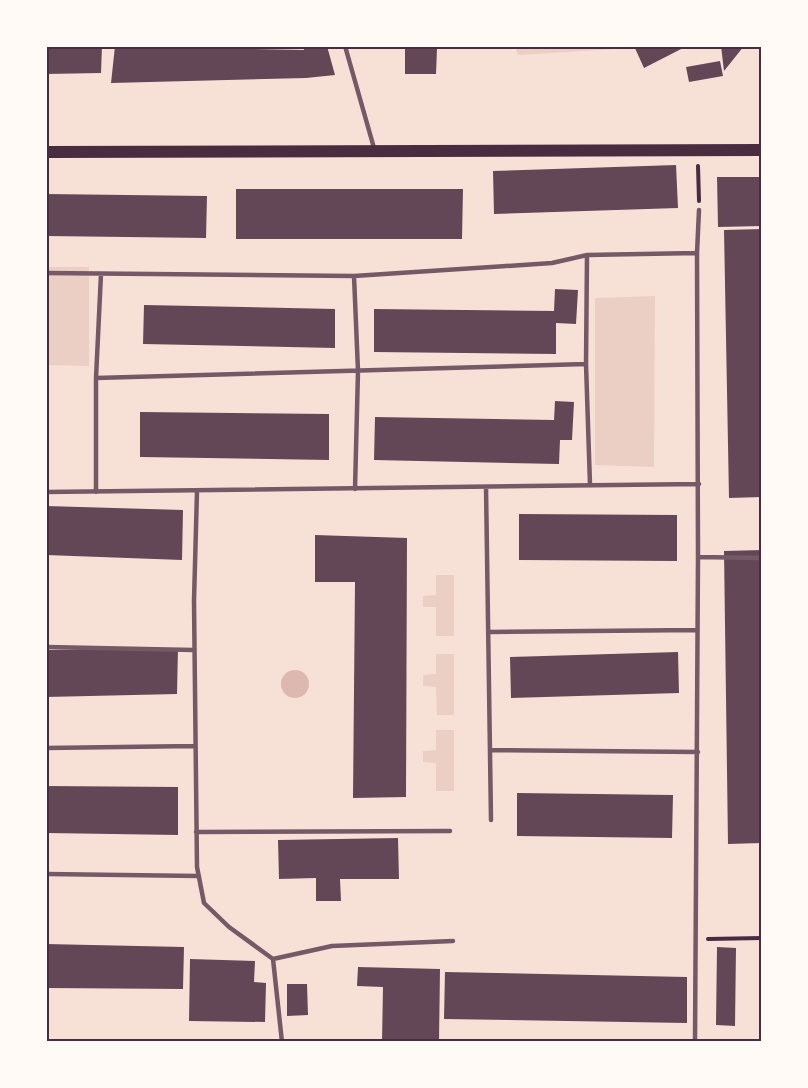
<svg xmlns="http://www.w3.org/2000/svg" width="808" height="1088" viewBox="0 0 808 1088" font-family="Raleway,sans-serif">
	<rect width="100%" height="100%" fill="#f7e1d7"/>
	<path fill="#ebcfc5" d="M615 46 617 49 518 55 515 47Z
		M47 267H89V366L47 365Z
		M655 296 654 467 595 465V298Z
		M436 575H454V636H436V607H423V596L436 595Z
		M436 654H454V715H437L436 687 423 686V675L436 674Z
		M436 730H454V791H436V763L423 762V751L436 750Z"/>
	<path fill="#dcb8b0" d="M281 684a14 14 0 1 1 28 0a14 14 0 1 1-28 0Z"/>
	<path fill="#644757" d="M46 46H102L101 73 46 74Z
		M115 46 304 50 303 46H327L335 75 306 78 111 83Z
		M634 46H687L644 68Z
		M721 46H744L724 71Z
		M405 48 437 49 436 74H405Z
		M720 61 723 76 689 82 686 67Z
		M676 165 678 208 494 214 493 171Z
		M717 177H762V226L718 227Z
		M236 189H463L462 239H236Z
		M46 194 207 196 206 238 46 236Z
		M762 229V497L729 498 724 230Z
		M555 289 578 290 576 324 556 323V354L374 352V309L554 311Z
		M144 305 335 309V348L143 344Z
		M555 401 574 402 572 440H560L559 464 374 460 375 417 554 420Z
		M140 412 329 414V460L140 457Z
		M46 506 183 510 182 560 46 555Z
		M519 514 677 515V561L519 560Z
		M315 535 407 538 406 797 353 798 355 582H315Z
		M762 550V843L728 844 724 551Z
		M178 648 177 694 46 697V650Z
		M678 652 679 693 511 698 510 657Z
		M46 786 178 787V835L46 833Z
		M517 793 673 795 672 838 517 836Z
		M398 838 399 879H340L341 901H316V878L279 879 278 840Z
		M46 944 184 947 183 989 46 988Z
		M717 947 736 948 735 1026 716 1025Z
		M190 959 255 961 254 982 266 983 265 1022 189 1021Z
		M358 967 440 969 439 1042H382L383 987 357 986Z
		M445 972 687 977V1023L444 1019Z
		M287 984H307L308 1015 287 1016Z"/>
	<g fill="none" stroke-linecap="round" stroke-linejoin="round">
		<path stroke="#4a2c40" stroke-width="4" d="M698 166 699 201
			M708 939 762 938"/>
		<path stroke="#755966" stroke-width="4.5" d="M345 46 374 148
			M46 273 354 276
			M586 364 587 255
			M96 378 586 364 590 485
			M486 487 491 820
			M355 489 358 371 354 276 552 263 587 255 697 253
			M197 491 194 601 197 867 204 903 229 927 273 959 282 1042
			M46 492 699 484
			M96 492V378L101 274
			M698 557 697 253 699 210
			M490 632 697 630
			M46 647 194 650
			M46 748 195 746
			M491 750 698 752
			M196 832 450 831
			M46 874 199 876
			M273 959 332 946 453 941
			M695 1042 698 557 762 558"/>
		<path stroke="#4a2c40" stroke-width="12" d="M46 152 762 150"/>
	</g>
	<rect width="808" height="1088" fill="none" stroke="#fffaf5" stroke-width="96"/>
	<rect x="48" y="48" width="712" height="992" fill="none" stroke="#4a2c40" stroke-width="2"/>
</svg>
